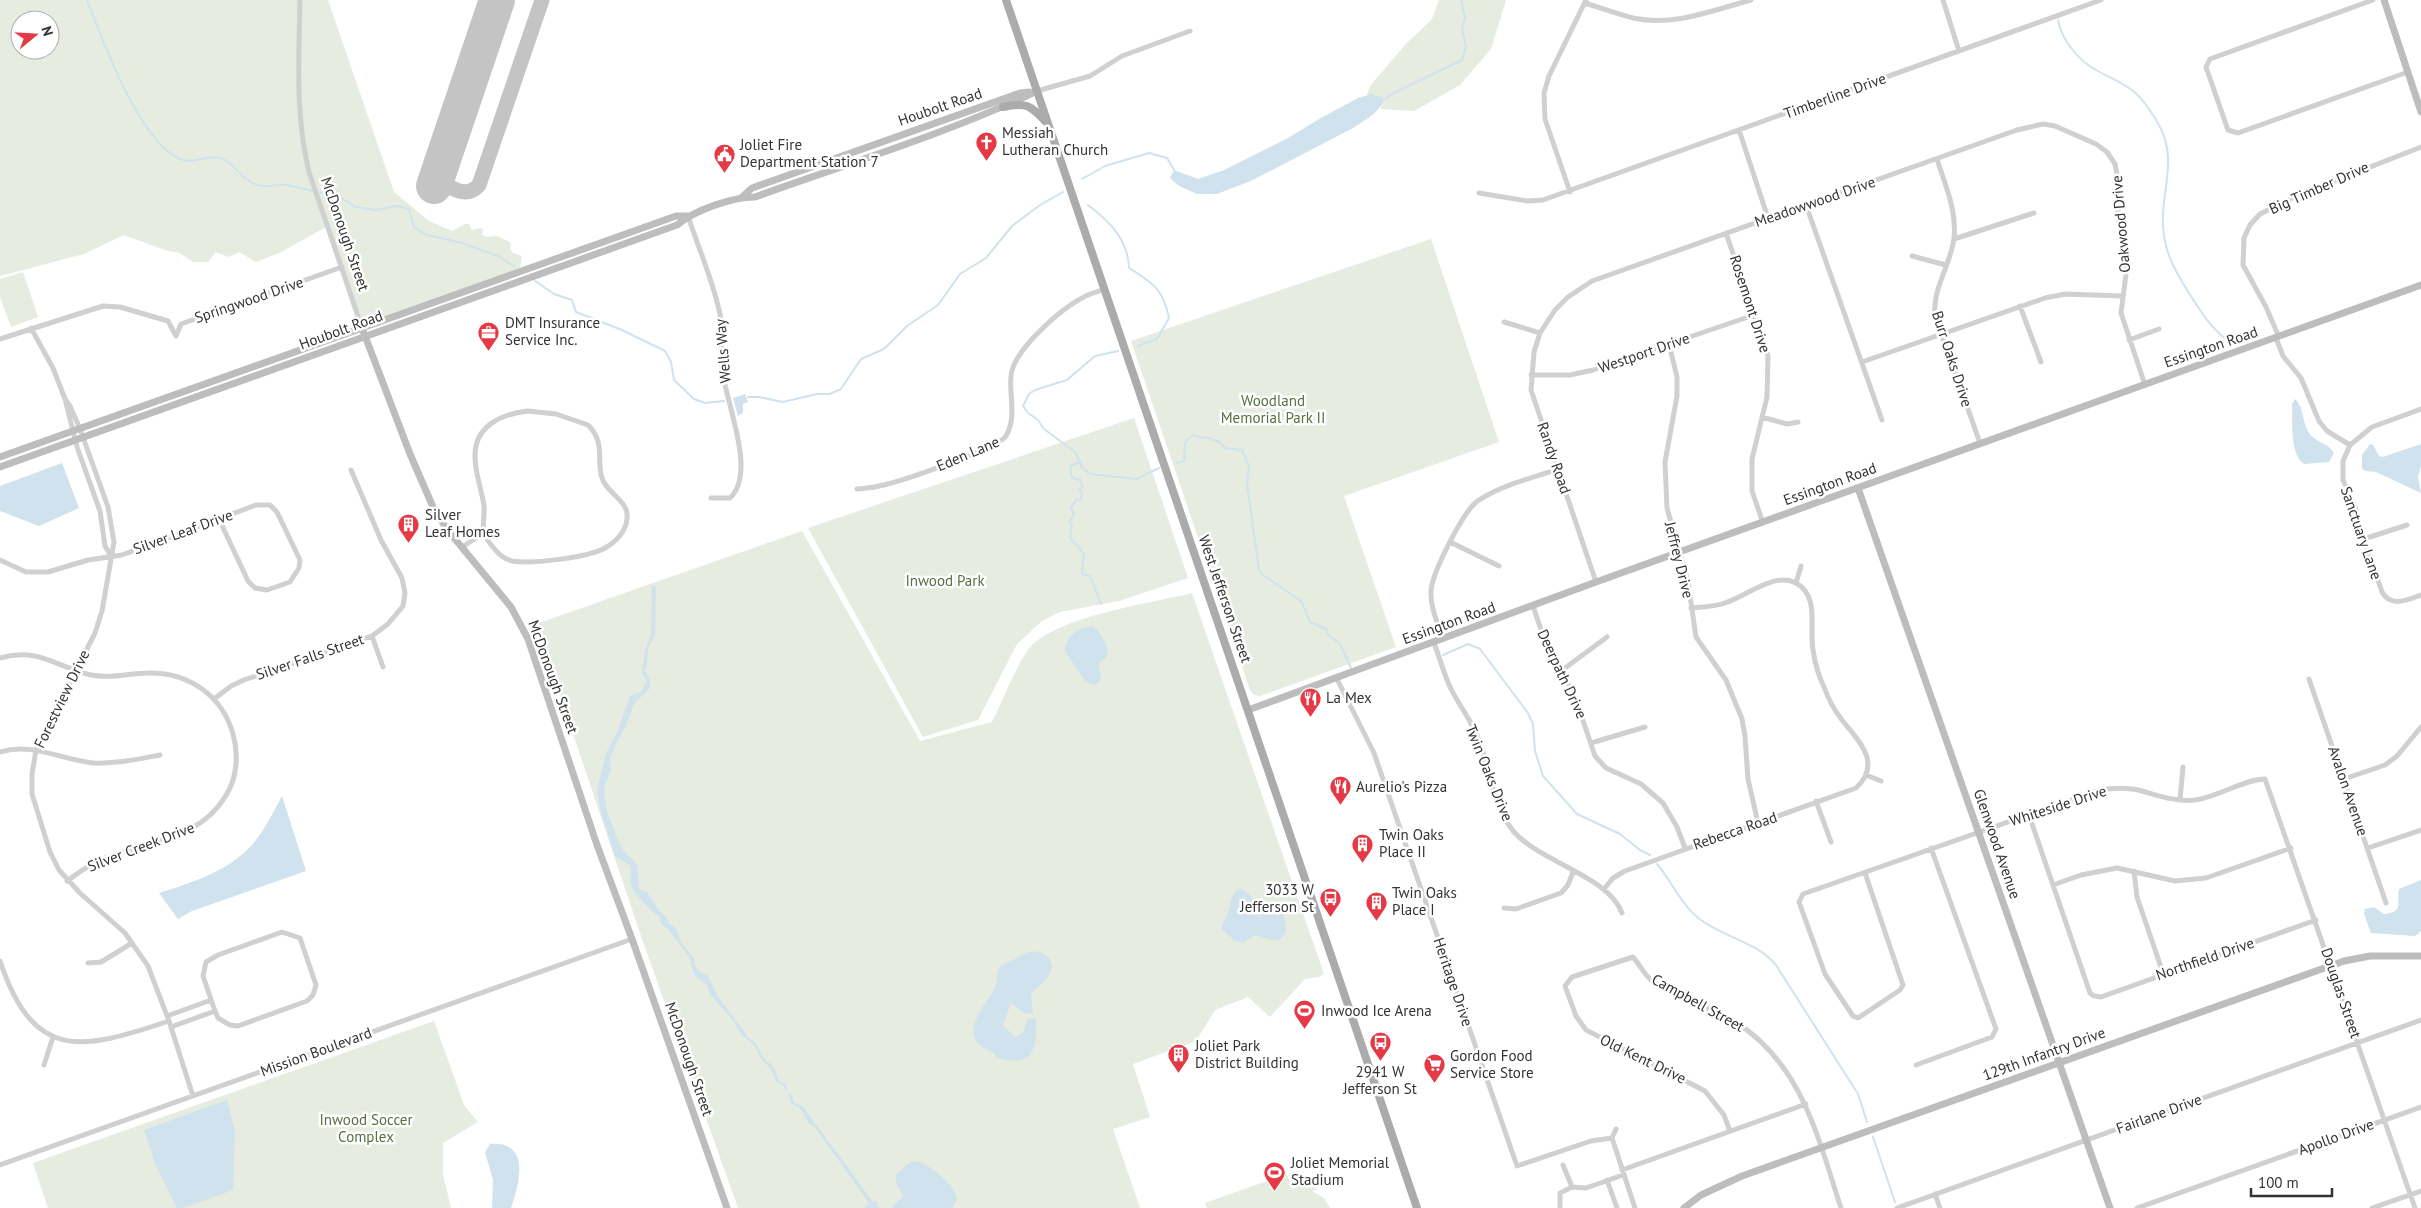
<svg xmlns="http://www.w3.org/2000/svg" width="2421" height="1208" viewBox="0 0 2421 1208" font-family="'PT Sans',sans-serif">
	<rect width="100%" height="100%" fill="#fff"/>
	<path fill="#e6ecdf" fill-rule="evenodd" d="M0 0H328L394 192 429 221 452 231 465 224H469L472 230 479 228 483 229 482 235 487 237 498 236 511 243 510 248 513 253 522 256 520 268 374 321 359 319 328 226 279 253 256 262 239 252 229 257 216 252 208 262H193L180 253 165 250 124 235 84 254 0 276ZM20 20H50V50H20Z
		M1439 0H1506L1491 49 1460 85 1414 111 1380 109 1384 102 1375 95H1367L1370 86 1405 45 1432 19Z
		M1431 239 1499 442 1344 496 1396 647 1260 696 1254 695 1250 690 1131 341Z
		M23 272 38 317 11 327 0 297V279Z
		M1134 418 1188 578 1119 601 1060 612 1042 621 1017 644 978 720 923 737 808 528Z
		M802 531 920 741 992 722C1004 699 1013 672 1028 650 1052 617 1152 603 1192 593L1324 974 1318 977 1305 979 1270 1017 1248 997 1215 1010 1196 1041 1133 1064 1150 1117 1113 1129 1140 1208H738L642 939 536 624Z
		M434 1021 464 1105 478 1122 443 1143V1174L451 1208H48L33 1163Z
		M1287 1174 1292 1189 1314 1181 1317 1189 1312 1191 1324 1198 1330 1208H1207L1205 1203Z"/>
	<path fill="#cfe2ee" d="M1372 94 1385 99C1379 113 1365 120 1353 128L1253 180 1217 194H1197L1179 186 1170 178 1174 170 1198 179 1224 170 1288 138 1319 119 1358 98Z
		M745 394 748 402 743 404V413L738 416 733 398Z
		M2295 399C2304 407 2302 422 2309 433 2315 442 2329 443 2334 453L2329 462 2304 464C2289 453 2293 421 2292 404Z
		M2370 444 2373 445 2379 456 2383 457 2421 444V466L2418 477 2421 493 2376 472 2366 471 2362 469V455Z
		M62 463 79 508 39 526 0 511V486Z
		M652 586H656L655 635 648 649 647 665 644 670 650 679V688L633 705 630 717 627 720V725L617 741 610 759 611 772 605 784 604 792 607 811 617 838 623 850 637 864 639 889 647 892 659 911 667 918 668 923 675 927 681 942 695 960 694 965 699 971 708 976 719 998 748 1037 755 1043 764 1059 773 1066 779 1081 786 1084 787 1092 793 1096V1102L803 1107 873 1202 876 1201 879 1208H865L869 1203 814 1126 809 1124 801 1109 790 1102V1097L783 1085 776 1081 771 1069 761 1059 754 1045 741 1034 732 1019 710 994 707 985 694 975 690 958 668 929 662 925 659 916C652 913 635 894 632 887 629 880 631 873 631 866L615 856 600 809 597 790 606 753 618 730 630 696 641 692 647 681 642 672 645 650 651 635Z
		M1091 626C1099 628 1109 647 1108 655L1099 663 1101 680 1095 685 1085 681 1065 651C1066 635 1077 630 1091 626Z
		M282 796 306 871 192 911 178 919 159 893C192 883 234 869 256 840 266 827 274 811 282 796Z
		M2421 880V931L2415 936 2371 933 2364 914 2365 909 2374 907 2384 914C2405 912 2396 902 2399 889Z
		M1241 888 1251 896 1256 906 1273 903 1280 907C1285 916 1292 940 1275 940 1268 940 1262 936 1255 935L1243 943 1235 941 1222 929C1222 922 1225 920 1228 913 1232 902 1229 894 1241 888Z
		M1028 952C1036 951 1042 951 1048 957 1061 971 1039 985 1031 994L1033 1013 1025 1014 1011 1003 1003 1025 1015 1037 1023 1033 1028 1019 1035 1018C1037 1023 1036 1028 1036 1034 1035 1061 1020 1064 997 1058 993 1048 981 1050 976 1041 966 1021 989 1003 995 987 998 981 996 974 999 967Z
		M227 1100 235 1132 233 1190 183 1208H177L155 1163 144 1130Z
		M490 1144C532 1141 519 1184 511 1208H492L493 1180 485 1152Z
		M913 1161C928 1161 956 1186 957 1200L952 1208H891L903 1196 896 1183V1175L906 1165Z"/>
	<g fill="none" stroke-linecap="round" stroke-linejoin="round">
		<path stroke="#cfe2ee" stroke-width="2" d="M87 0C102 39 141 147 183 160 195 164 209 154 221 158 235 163 240 179 257 185 265 188 277 184 287 185 295 187 304 189 313 191
			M2058 20C2061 39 2079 61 2096 70 2108 77 2122 82 2133 91 2143 99 2154 115 2160 127 2175 156 2165 182 2163 213 2161 250 2175 271 2194 301 2205 318 2214 331 2231 343
			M1385 99 1392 94 1462 60 1466 47 1462 29 1465 18 1461 0
			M1082 179 1105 166 1149 153 1167 158 1174 170
			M318 192 338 196 356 207 375 210 397 206 409 209 414 227 427 235 462 243 498 256 515 267
			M1088 205C1109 221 1128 239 1129 268 1153 283 1163 289 1169 318L1157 339 1138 346
			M535 281 554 294 572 300 576 312 622 330 665 351 671 362 674 380 694 399 705 403 724 401
			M1118 351 1095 356 1067 380 1035 390 1029 394 1023 406 1028 413 1038 420 1044 429 1075 452 1082 467 1090 474 1136 479 1159 468
			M748 397H759L783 402 817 394H830L841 389 861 359 884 349 907 326 938 305 960 274 986 258 1012 226 1040 205 1063 192
			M1206 437 1219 442 1225 448 1242 450 1249 466 1247 483 1259 570 1263 575 1301 601 1310 622 1326 629 1329 636 1340 644 1351 668
			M1080 462 1070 466 1072 478 1080 480 1083 487 1079 490 1082 493 1081 499 1076 500 1071 508 1074 515 1069 523 1072 526 1070 538 1084 554 1082 574 1090 576 1101 604
			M1177 463 1184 461C1186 451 1180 444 1193 435L1204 438
			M1443 655 1468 644 1480 649 1528 713 1533 724 1535 751 1543 776 1577 814 1620 834 1640 850 1650 855
			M1657 864C1671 880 1680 903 1697 917 1721 937 1756 941 1776 965L1858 1094 1867 1122
			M1873 1137 1895 1202"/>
		<path stroke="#c4c4c4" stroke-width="15" d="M437 178C449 187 466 200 479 185L542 0"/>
		<path stroke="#c4c4c4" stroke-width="36" d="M434 186 497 0"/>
		<path stroke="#d0d0d0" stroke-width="5" d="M300 0C299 58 295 115 309 172L362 328
			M1943 0 1959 51
			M2373 0 2210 59 2206 67 2228 130 2238 133 2408 72
			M1585 3C1601 8 1617 14 1633 18 1673 27 1713 10 1751 0
			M1037 91 1090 76 1122 56 1190 31
			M1739 130 1768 218
			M1937 159C1945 185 1957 210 1954 238 1951 265 1932 288 1935 316L1980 443
			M1570 192 1545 119 1544 93 1549 76 1586 0
			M1479 193 1527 201 1543 200 2101 0
			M1806 205 1882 420
			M688 216C698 247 712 278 719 310 724 328 720 348 722 366 724 401 758 471 730 498H711
			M1726 233 1768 356 1767 397 1752 459V491L1763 523
			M1954 239 2034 213
			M1912 256 1946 265
			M2020 306 2041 362
			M1504 322 1540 333
			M31 328 53 368 65 399 77 447 100 511 105 546 111 556
			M2279 337 2266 307 2243 265 2244 238 2250 225 2260 214 2296 196 2421 147
			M2276 338 2283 356 2301 378 2319 421 2327 431 2350 445 2343 461V480L2356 509 2362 534 2382 592C2391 608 2407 600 2421 595
			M0 339 103 306 120 307 168 321 176 336 181 324 342 267
			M2129 340 2159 329
			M1669 344 1677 377V396L1665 462 1667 508 1688 582 1696 637 1726 680 1742 719 1745 736 1748 779 1758 823
			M1862 362 2045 298 2065 294 2122 296
			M1531 375H1570L1593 370 1754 315
			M65 399 70 406 80 429 108 507 114 542 102 611 95 633 36 750 32 774V794L50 852 59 870 80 893 125 933 148 966 169 1021 193 1096
			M528 411 556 414 588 425C606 443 596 459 602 478 606 493 630 501 627 519 626 531 616 542 605 548 587 558 532 564 512 561 507 560 503 557 499 554 494 548 485 540 484 532 482 524 485 515 484 506 482 490 475 474 475 457 474 427 500 414 528 411Z
			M1762 417 1787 424 1798 422
			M2350 445 2372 427 2421 409
			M857 489C864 488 872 488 879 486 897 483 999 448 1006 436 1017 417 1009 396 1011 376 1013 350 1062 308 1084 297 1090 293 1098 292 1105 289
			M2364 539 2407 525
			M1450 542 1499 566
			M462 547 484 533
			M0 560 26 572H48L88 560 122 555 256 505H270L277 512 300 560 299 568 290 582 267 590 255 588 248 581 219 519
			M1596 582 1531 390 1534 352 1540 333 1555 310 1568 297 1592 281 2017 130 2043 124 2055 126 2096 144 2107 152 2115 164 2118 179V216L2126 259V274L2121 313 2145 385
			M1796 583 1801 566
			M1533 606 1549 653 1574 694 1595 756 1606 768 1641 784 1663 803 1677 827 1685 848
			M372 636 383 667
			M1444 639C1438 624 1430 608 1431 591 1432 573 1464 509 1479 500 1502 485 1532 478 1558 469
			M1434 643C1440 658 1444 675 1451 689 1460 707 1474 724 1480 743 1491 772 1493 808 1514 832 1542 863 1608 876 1622 913
			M0 658C39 647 56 667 91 675 110 679 129 673 148 673 188 672 222 695 233 734 239 755 237 779 225 797 197 843 140 841 96 862 86 867 77 874 67 881
			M1561 671 1607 637
			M1337 679 1374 753 1517 1166 1591 1141 1612 1138
			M2309 679 2386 903
			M214 699 231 686 244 680 372 636 388 624 403 606 405 593 402 578 381 540 351 470
			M1591 743 1645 727
			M0 752C32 742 62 760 94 763 116 764 139 759 160 755
			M1866 775 1881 781
			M2344 779 2385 765 2397 756 2421 727
			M2180 800 2183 767
			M1816 801 1831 842
			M2029 815 2090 993 2094 996 2101 997 2316 920
			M2368 848 2421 830
			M2134 871 2137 897 2163 973
			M1865 873 1903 985 1900 990 1858 1018 1853 1016 1825 974 1799 902 1803 894 2099 790C2113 788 2128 787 2142 791 2160 796 2176 802 2195 800 2218 797 2245 779 2265 779L2415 1208
			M2053 885 2081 875 2117 868 2175 881 2206 878 2291 848
			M1604 889 1613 878 1625 871 1856 788C1883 763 1858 740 1842 720 1834 710 1828 698 1824 687 1818 675 1815 663 1813 650 1809 628 1820 596 1796 583 1775 571 1745 597 1725 603 1714 607 1702 607 1691 608
			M1504 908 1516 909 1561 893 1568 885 1573 872
			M282 932 300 938 316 985 313 995 307 1001 238 1026 230 1025 218 1018 215 1011 203 976 206 962 218 955Z
			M0 961C34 1063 82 1050 169 1021
			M88 963 101 962 132 943
			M167 1016 211 1000
			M171 1027 215 1011
			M44 1065 53 1037
			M1916 1065 1992 1037 1996 1029 1931 848
			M1616 1129 1612 1138 1635 1208
			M1730 1131 1724 1115 1705 1091 1586 1030 1576 1016 1565 986 1572 977 1633 957C1640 965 1644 974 1652 981 1673 997 1710 1007 1734 1021 1802 1063 1818 1138 1841 1208
			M0 1165 632 939
			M1563 1165 1572 1187 1586 1188 1623 1175
			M1622 1170 1806 1104
			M1607 1180 1617 1208
			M1935 1194 1940 1208
			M1560 1208V1193L1572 1187
			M1897 1208 2421 1020
			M2137 1208 2421 1107
			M2372 1208 2421 1191"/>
		<path stroke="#bdbdbd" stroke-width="7" d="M2384 0 2421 112
			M742 197 752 188 1020 93 1030 92
			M362 328 410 454 433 507 446 528 511 607 528 639 597 845 632 939 727 1208
			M0 457 676 216H688
			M0 467 677 225C695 210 732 197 755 197 849 163 946 134 1037 91
			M1858 488 2110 1208
			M1248 710 1596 582 2421 285
			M1684 1208 1701 1195 1742 1176 2344 961 2370 956H2421"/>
		<path stroke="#ababab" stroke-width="8" d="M1006 0 1417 1208
			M1003 107C1027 102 1030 105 1046 122"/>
	</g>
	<defs>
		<symbol id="church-pin" viewBox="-11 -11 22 30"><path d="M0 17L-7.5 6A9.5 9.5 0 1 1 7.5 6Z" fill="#e63946" stroke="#fff"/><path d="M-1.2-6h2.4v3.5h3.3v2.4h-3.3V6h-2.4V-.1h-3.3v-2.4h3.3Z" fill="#fff"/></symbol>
		<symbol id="civic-pin" viewBox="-11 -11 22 30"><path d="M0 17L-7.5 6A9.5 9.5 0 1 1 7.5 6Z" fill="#e63946" stroke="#fff"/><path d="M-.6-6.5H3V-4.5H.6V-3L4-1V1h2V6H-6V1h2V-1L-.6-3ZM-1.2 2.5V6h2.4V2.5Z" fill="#fff"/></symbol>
		<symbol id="office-pin" viewBox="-11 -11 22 30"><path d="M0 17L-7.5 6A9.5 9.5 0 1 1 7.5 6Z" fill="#e63946" stroke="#fff"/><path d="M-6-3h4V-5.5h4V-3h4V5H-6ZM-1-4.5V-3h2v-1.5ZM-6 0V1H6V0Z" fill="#fff"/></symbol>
		<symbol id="building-pin" viewBox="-11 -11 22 30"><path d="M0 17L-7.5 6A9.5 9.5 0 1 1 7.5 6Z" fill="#e63946" stroke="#fff"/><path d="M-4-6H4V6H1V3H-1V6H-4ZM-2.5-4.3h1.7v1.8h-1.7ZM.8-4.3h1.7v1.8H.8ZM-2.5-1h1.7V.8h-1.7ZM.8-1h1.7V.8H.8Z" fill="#fff"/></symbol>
		<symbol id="restaurant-pin" viewBox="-11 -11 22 30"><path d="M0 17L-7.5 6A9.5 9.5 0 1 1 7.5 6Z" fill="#e63946" stroke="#fff"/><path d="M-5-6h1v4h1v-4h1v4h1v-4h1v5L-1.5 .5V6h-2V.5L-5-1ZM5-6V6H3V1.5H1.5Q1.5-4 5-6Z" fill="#fff"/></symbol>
		<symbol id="bus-pin" viewBox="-11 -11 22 30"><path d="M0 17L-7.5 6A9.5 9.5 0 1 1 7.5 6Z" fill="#e63946" stroke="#fff"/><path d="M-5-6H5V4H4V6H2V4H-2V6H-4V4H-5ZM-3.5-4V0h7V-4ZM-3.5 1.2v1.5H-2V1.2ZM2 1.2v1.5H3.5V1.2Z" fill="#fff"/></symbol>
		<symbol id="stadium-pin" viewBox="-11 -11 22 30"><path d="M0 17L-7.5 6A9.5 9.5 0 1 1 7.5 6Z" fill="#e63946" stroke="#fff"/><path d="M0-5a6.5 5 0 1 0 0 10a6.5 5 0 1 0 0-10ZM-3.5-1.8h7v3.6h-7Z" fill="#fff"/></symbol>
		<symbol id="supermarket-pin" viewBox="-11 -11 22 30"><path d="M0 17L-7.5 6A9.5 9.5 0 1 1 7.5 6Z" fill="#e63946" stroke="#fff"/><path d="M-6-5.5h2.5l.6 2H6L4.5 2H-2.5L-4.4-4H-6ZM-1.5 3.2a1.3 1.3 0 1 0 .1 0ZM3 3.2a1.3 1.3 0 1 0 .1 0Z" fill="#fff"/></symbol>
	</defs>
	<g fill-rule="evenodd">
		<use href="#church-pin" x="974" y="130" width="25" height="34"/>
		<use href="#civic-pin" x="712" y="142" width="25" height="34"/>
		<use href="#office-pin" x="476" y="320" width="25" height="34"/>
		<use href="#building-pin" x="396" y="512" width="25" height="34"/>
		<use href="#restaurant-pin" x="1298" y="686" width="25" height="34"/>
		<use href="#restaurant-pin" x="1328" y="774" width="25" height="34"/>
		<use href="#building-pin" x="1350" y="832" width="25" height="34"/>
		<use href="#bus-pin" x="1318" y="886" width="25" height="34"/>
		<use href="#building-pin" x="1364" y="890" width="25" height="34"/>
		<use href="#stadium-pin" x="1292" y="998" width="25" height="34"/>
		<use href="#bus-pin" x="1368" y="1030" width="25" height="34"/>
		<use href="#building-pin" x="1166" y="1042" width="25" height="34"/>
		<use href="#supermarket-pin" x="1422" y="1052" width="25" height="34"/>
		<use href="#stadium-pin" x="1262" y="1160" width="25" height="34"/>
	</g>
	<g text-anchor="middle" stroke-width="5" stroke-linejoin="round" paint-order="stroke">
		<g font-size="15" fill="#333" stroke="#fff">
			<text transform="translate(1835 96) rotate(-20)" y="5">Timberline Drive</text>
			<text transform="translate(940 107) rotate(-19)" y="5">Houbolt Road</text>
			<text transform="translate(2319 188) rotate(-24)" y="5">Big Timber Drive</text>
			<text transform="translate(1815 202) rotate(-19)" y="5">Meadowwood Drive</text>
			<text transform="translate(2121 224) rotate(-95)" y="5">Oakwood Drive</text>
			<text transform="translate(345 234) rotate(71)" y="5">McDonough Street</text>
			<text transform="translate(249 300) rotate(-19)" y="5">Springwood Drive</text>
			<text transform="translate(1750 304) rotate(72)" y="5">Rosemont Drive</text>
			<text transform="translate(341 330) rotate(-20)" y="5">Houbolt Road</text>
			<text transform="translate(2211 347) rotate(-19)" y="5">Essington Road</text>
			<text transform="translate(723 351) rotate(-95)" y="5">Wells Way</text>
			<text transform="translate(1644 353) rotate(-19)" y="5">Westport Drive</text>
			<text transform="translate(1952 359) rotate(72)" y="5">Burr Oaks Drive</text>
			<text transform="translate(968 454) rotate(-23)" y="5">Eden Lane</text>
			<text transform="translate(1554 458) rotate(71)" y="5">Randy Road</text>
			<text transform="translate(1830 484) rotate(-20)" y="5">Essington Road</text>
			<text transform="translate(183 532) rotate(-20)" y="5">Silver Leaf Drive</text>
			<text transform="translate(2361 533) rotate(71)" y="5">Sanctuary Lane</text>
			<text transform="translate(1679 560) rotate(76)" y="5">Jeffrey Drive</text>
			<text transform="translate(1225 599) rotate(71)" y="5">West Jefferson Street</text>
			<text transform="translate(1449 623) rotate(-20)" y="5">Essington Road</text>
			<text transform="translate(310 657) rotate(-19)" y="5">Silver Falls Street</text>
			<text transform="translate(1562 674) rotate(65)" y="5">Deerpath Drive</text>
			<text transform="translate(553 677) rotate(70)" y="5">McDonough Street</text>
			<text transform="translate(62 699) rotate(-64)" y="5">Forestview Drive</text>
			<text transform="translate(1489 773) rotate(68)" y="5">Twin Oaks Drive</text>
			<text transform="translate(2348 791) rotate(71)" y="5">Avalon Avenue</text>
			<text transform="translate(2058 806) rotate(-18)" y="5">Whiteside Drive</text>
			<text transform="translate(1735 831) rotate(-19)" y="5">Rebecca Road</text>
			<text transform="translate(1997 844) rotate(71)" y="5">Glenwood Avenue</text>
			<text transform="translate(141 847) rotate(-21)" y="5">Silver Creek Drive</text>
			<text transform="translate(2205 959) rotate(-19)" y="5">Northfield Drive</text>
			<text transform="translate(1453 982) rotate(71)" y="5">Heritage Drive</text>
			<text transform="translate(2341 993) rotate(71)" y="5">Douglas Street</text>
			<text transform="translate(1698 1003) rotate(29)" y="5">Campbell Street</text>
			<text transform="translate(316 1052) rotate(-20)" y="5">Mission Boulevard</text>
			<text transform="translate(2044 1054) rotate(-20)" y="5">129th Infantry Drive</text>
			<text transform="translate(689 1059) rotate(71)" y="5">McDonough Street</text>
			<text transform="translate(1643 1059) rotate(26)" y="5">Old Kent Drive</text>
			<text transform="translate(2159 1114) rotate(-20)" y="5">Fairlane Drive</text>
			<text transform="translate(2336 1137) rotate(-20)" y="5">Apollo Drive</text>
		</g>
		<g font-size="15" fill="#333" stroke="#fff" text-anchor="start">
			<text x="1002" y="138">Messiah<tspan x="1002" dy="17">Lutheran Church</tspan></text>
			<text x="740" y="150">Joliet Fire<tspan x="740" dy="17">Department Station 7</tspan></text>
			<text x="505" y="328">DMT Insurance<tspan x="505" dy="17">Service Inc.</tspan></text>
			<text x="425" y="520">Silver<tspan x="425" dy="17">Leaf Homes</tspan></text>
			<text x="1326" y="703">La Mex</text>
			<text x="1356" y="792">Aurelio's Pizza</text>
			<text x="1379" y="840">Twin Oaks<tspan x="1379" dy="17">Place II</tspan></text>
			<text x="1314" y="895" text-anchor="end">3033 W<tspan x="1314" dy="17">Jefferson St</tspan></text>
			<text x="1392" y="898">Twin Oaks<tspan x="1392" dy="17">Place I</tspan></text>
			<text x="1321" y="1016">Inwood Ice Arena</text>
			<text x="1195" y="1051">Joliet Park<tspan x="1195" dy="17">District Building</tspan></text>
			<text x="1450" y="1061">Gordon Food<tspan x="1450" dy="17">Service Store</tspan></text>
			<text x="1380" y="1077" text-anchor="middle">2941 W<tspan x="1380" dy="17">Jefferson St</tspan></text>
			<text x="1291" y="1168">Joliet Memorial<tspan x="1291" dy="17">Stadium</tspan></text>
		</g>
		<g font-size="15" fill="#56703f" stroke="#fff">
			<text x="1273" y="406">Woodland<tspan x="1273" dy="17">Memorial Park II</tspan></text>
			<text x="945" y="586">Inwood Park</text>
			<text x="366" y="1125">Inwood Soccer<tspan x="366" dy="17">Complex</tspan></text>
		</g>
	</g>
	<g transform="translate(35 35) rotate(72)"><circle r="24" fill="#ffffff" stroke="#adadad"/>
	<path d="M0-4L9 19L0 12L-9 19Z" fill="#e63946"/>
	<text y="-8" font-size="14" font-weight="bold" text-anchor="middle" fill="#333333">N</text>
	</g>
	<path d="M2251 1188v8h81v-8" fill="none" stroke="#333333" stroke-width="2.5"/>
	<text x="2258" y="1188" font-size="15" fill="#333333" stroke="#ffffff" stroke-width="4" paint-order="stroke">100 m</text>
</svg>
